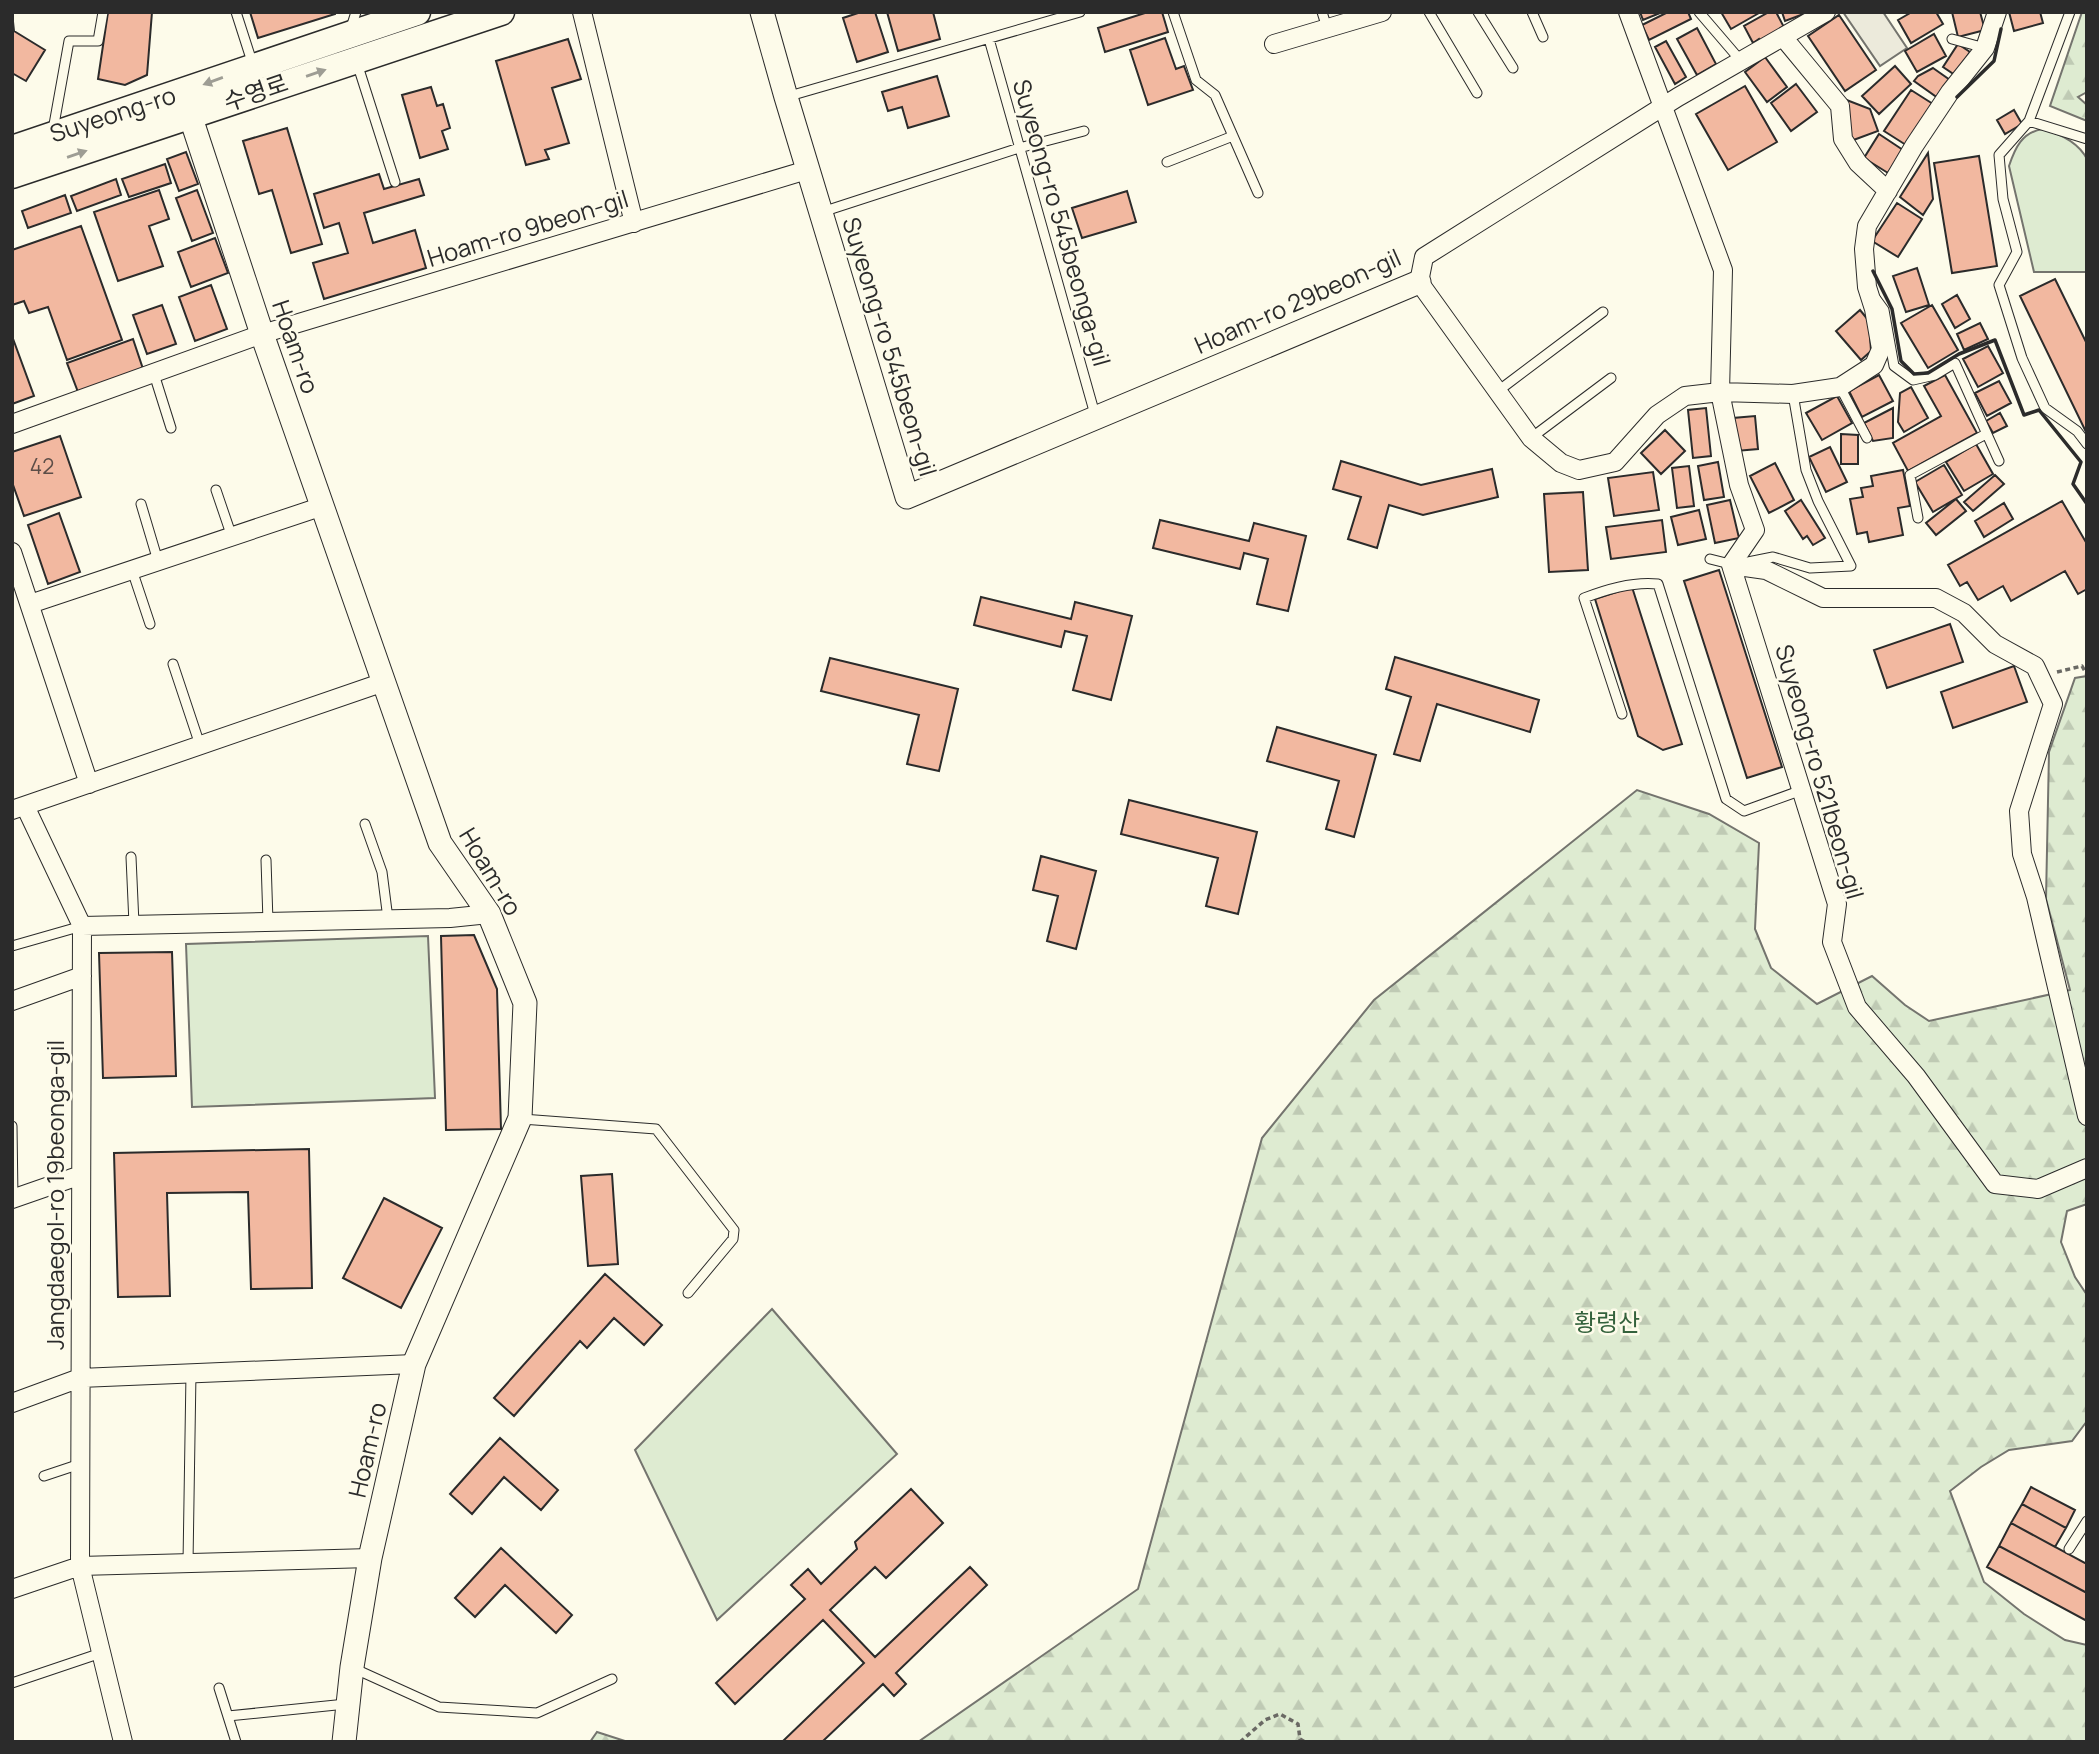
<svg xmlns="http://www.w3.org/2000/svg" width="2099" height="1754" viewBox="0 0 2099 1754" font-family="Manrope,'Noto Sans KR',sans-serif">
	<defs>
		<pattern id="forest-firs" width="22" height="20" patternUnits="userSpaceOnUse" patternTransform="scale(1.75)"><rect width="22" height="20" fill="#deebd1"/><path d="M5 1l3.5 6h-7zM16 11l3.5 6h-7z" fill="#bfcab4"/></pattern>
	</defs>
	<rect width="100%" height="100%" fill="#fdfbea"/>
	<path fill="#deebd1" stroke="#74746e" stroke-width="2" d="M2043 129C2061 134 2078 142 2087 159V272H2034L2009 166C2015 148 2022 132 2043 129Z
		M428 936 435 1098 192 1107 186 944Z
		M772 1309 897 1454 717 1620 635 1450Z"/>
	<path fill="url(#forest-firs)" stroke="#74746e" stroke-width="2" d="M2082 12H2087V92L2078 97 2087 105V121L2050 106Z
		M2087 676V1204L2067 1211 2061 1242 2075 1277 2087 1295V1421L2072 1441 2009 1450 1981 1467 1950 1491 1984 1582 2024 1614 2065 1640 2087 1645V1742H918L1138 1589 1262 1138 1374 1000 1637 790 1709 814 1759 843 1755 929 1771 968 1817 1004 1872 976 1905 1005 1929 1021 2070 990 2046 899 2049 752 2075 678Z
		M597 1732 628 1742H590Z"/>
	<path fill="#eceadb" stroke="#74746e" stroke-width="2" d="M1843 12H1883L1907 48 1880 66Z"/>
	<path fill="#f2b8a0" stroke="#2b2b2b" stroke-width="2" d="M12 12 14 31 45 50 26 81 12 73Z
		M108 12H152L147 75 125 85 98 79Z
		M250 12H335V14L258 38Z
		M861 12H875L888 52 857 62 843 18Z
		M887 12H933L940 39 898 51Z
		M1148 12H1162L1168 32 1105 52 1098 28Z
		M1640 12H1660V13L1643 20Z
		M1668 12H1688L1691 19 1649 40 1642 25Z
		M1721 12H1759V13L1731 29Z
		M1769 12H1776L1786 31 1762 45 1759 39 1753 43 1744 26Z
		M1782 12H1809L1785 21Z
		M1912 12H1936L1943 24 1911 43 1898 20Z
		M1952 12H1980L1985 30 1958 37Z
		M2009 12H2040L2043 23 2014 31Z
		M1839 15 1876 70 1845 91 1808 36Z
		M1697 28 1716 64 1697 75 1677 39Z
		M1934 34 1946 56 1917 72 1905 51Z
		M1165 38 1176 69 1184 66 1193 90 1148 105 1130 50Z
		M568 39 581 79 552 88 569 143 545 150 549 159 526 165 496 61Z
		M1666 41 1686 77 1675 84 1655 47Z
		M1958 44 1970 52 1955 75 1943 67Z
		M1765 57 1787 87 1767 102 1745 72Z
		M1895 66 1911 84 1879 114 1862 96Z
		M1933 68 1950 80 1938 98 1914 81 1918 76Z
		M937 76 949 116 908 128 902 107 888 111 882 92Z
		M1796 84 1817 112 1791 131 1771 103Z
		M1745 86 1777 142 1728 170 1696 114Z
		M431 87 437 106 443 104 450 128 442 131 448 149 420 158 402 95Z
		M1911 90 1933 104 1906 145 1884 131Z
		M1844 99 1870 109 1878 131 1848 142Z
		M2014 110 2022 124 2005 134 1997 120Z
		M287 128 322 244 291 253 272 190 259 194 243 141Z
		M1879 134 1903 150 1888 173 1864 158Z
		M186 152 198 184 179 191 167 159Z
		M1928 153 1933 199 1923 215 1900 197Z
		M1979 156 1997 266 1952 273 1934 163Z
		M165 164 171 183 129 197 122 179Z
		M379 174 384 189 419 179 424 195 364 213 373 243 415 230 426 268 324 299 313 263 348 253 339 223 324 228 314 194Z
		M116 179 121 195 77 211 71 196Z
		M159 190 169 219 149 226 163 266 118 281 94 212Z
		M197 190 213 233 192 241 176 198Z
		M1127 191 1136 222 1082 238 1072 208Z
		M65 195 71 213 28 228 22 211Z
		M1897 203 1922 219 1898 257 1872 241Z
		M81 226 122 340 67 360 48 307 29 313 24 301 12 305V250Z
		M215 238 228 273 191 287 178 252Z
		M1917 268 1929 305 1906 312 1893 276Z
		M2055 279 2087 344V434L2020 296Z
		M211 285 227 329 195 341 179 297Z
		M1957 295 1970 319 1955 328 1942 304Z
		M162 305 176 344 147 354 133 315Z
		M1932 305 1958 350 1928 368 1901 323Z
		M1860 310 1869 321 1871 351 1861 360 1836 331Z
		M1980 323 1988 339 1964 350 1957 334Z
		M12 336 34 396 12 404Z
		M133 339 143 369 78 392 67 363Z
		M1988 346 2003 373 1978 387 1963 359Z
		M1879 375 1893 401 1862 417 1849 391Z
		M1945 375 1977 433 1908 471 1893 443 1941 416 1924 386Z
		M1999 381 2011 403 1987 416 1975 393Z
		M1911 387 1928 418 1904 432 1898 422 1900 393Z
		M1837 396 1852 423 1822 440 1806 413Z
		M1706 408 1711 456 1693 458 1688 410Z
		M1893 408V438L1873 441 1864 423Z
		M2000 413 2007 426 1993 433 1986 421Z
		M1755 416 1758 449 1736 451 1733 418Z
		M1665 430 1685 451 1661 474 1641 453Z
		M1841 434 1858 435V464H1841Z
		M60 436 81 497 24 516 12 482V452Z
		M1976 444 1993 474 1964 491 1946 462Z
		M1830 447 1847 482 1826 492 1809 457Z
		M1341 461 1421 485 1492 469 1498 497 1423 515 1389 505 1377 548 1348 539 1361 497 1333 489Z
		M1718 462 1724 497 1704 500 1698 466Z
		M1775 463 1794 500 1769 513 1750 476Z
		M1944 465 1962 495 1933 512 1915 482Z
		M1689 466 1694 506 1677 508 1672 468Z
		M1903 470 1910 506 1898 508 1903 535 1869 542 1867 532 1857 534 1850 499 1863 497 1861 488 1873 486 1871 476Z
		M1653 472 1659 510 1614 516 1608 478Z
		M1995 475 2004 484 1973 511 1964 502Z
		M1583 492 1588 570 1549 572 1544 494Z
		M1956 499 1966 511 1936 535 1926 523Z
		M1730 500 1739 538 1715 543 1707 505Z
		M1801 500 1825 538 1813 545 1807 536 1803 539 1785 511Z
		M2062 501 2087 544V589L2078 594 2065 571 2011 601 2003 586 1978 600 1967 582 1960 586 1948 565Z
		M2004 503 2013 519 1984 537 1975 521Z
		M1699 510 1706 539 1678 545 1671 517Z
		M59 513 80 572 48 584 28 525Z
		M1160 520 1249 541 1254 523 1306 536 1288 611 1257 604 1268 559 1244 553 1240 569 1153 548Z
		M1662 520 1666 552 1611 559 1606 527Z
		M1719 570 1782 767 1747 778 1684 581Z
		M1632 587 1682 744 1663 750 1638 736 1595 599Z
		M981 597 1071 619 1075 602 1132 616 1111 700 1073 690 1087 636 1065 631 1061 647 974 625Z
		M1950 624 1963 662 1887 688 1874 650Z
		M1395 657 1539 700 1530 732 1437 704 1420 761 1394 754 1411 697 1386 689Z
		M830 658 958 689 939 771 907 764 919 715 821 691Z
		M2014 666 2027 702 1953 728 1941 692Z
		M1277 727 1376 755 1354 837 1326 829 1339 781 1267 761Z
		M1129 800 1257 832 1238 914 1206 906 1218 858 1121 834Z
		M1041 856 1096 871 1076 949 1047 941 1058 896 1033 890Z
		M474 935 497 989 501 1129 446 1130 441 936Z
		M172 952 176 1076 103 1078 99 953Z
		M309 1149 312 1288 251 1289 248 1192 167 1193 170 1296 118 1297 114 1153Z
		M612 1174 618 1264 588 1266 581 1176Z
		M384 1198 442 1228 401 1308 343 1278Z
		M605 1274 662 1325 644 1345 614 1318 587 1348 580 1341 514 1416 494 1398Z
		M500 1438 558 1490 541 1510 504 1477 472 1514 450 1494Z
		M2031 1487 2075 1510 2066 1528 2022 1504Z
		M911 1489 943 1523 886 1578 875 1567 830 1610 875 1657 970 1567 987 1585 896 1673 906 1684 894 1696 883 1684 822 1742H782L864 1663 823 1620 735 1704 716 1683 805 1599 791 1585 808 1569 821 1584 857 1549 855 1542Z
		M2022 1504 2066 1528 2055 1547 2011 1523Z
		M2011 1523 2087 1564V1593L1999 1546Z
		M1999 1546 2087 1593V1621L1987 1567Z
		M501 1548 572 1615 556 1633 505 1585 475 1617 455 1598Z"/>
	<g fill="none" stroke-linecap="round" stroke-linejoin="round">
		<defs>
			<path id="service" d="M236 12 253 65
				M1173 12 1196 80 1215 95 1258 193
				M1322 12 1327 28
				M1429 12 1477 93
				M1478 12 1513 68
				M1532 12 1543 37
				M1699 12 1741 61
				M2070 12 2029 121 1999 155 2003 199 2017 252 1999 285 2022 358 2045 408 2077 431 2087 444
				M350 31 356 12
				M989 39 1096 418
				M1952 39 1985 48
				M357 63 395 182
				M786 97 1080 12
				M2029 121 2087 139
				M53 130 69 41H98L103 12
				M1167 162 1233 136
				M822 212 1019 148 1084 131
				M1876 299 1884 310 1894 366 1913 380 1935 375 1955 363 1999 461
				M154 374 171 428
				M1840 387 1867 438
				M1498 391 1603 312
				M1531 438 1611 378
				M216 490 232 537
				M141 504 158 561
				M1918 518 1910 475 1986 434
				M1710 559 1734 565
				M1748 562 1773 557 1810 568 1851 566 1818 501 1806 470 1793 394
				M132 570 150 624
				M173 664 200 745
				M1622 714 1584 598C1607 589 1633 581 1658 584L1726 799 1744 811 1802 790
				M365 824 382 872 388 919
				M131 857 134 924
				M266 860 268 922
				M12 946 82 926
				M522 1119 656 1129 734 1230 733 1239 688 1293
				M12 1126 13 1198
				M44 1476 80 1464
				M2069 1549 2087 1521
				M188 1563 191 1373
				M353 1668 439 1707 537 1713 612 1679
				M12 1683 101 1653
				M219 1688 236 1742
				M228 1716 346 1704"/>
			<path id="minor" d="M582 12 634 223
				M1628 12 1723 270 1720 392 1739 485 1755 530 1731 565 1837 904 1832 942 1857 1007 1916 1076 1995 1184 2038 1189 2087 1168
				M1826 12 1678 97 1424 257 1419 282 1531 438 1561 463 1579 470 1615 462 1657 415 1685 396 1720 392 1793 394 1840 387 1874 365 1881 349 1874 309 1867 287 1864 249 1867 226 1914 146 1950 92 1985 48 1997 12
				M1783 37 1840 106 1843 139 1858 163 1888 191
				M1274 44 1382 12
				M12 424 262 334 807 170
				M12 552 89 784
				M1731 565 1766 570 1823 598H1936L1964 613 1995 644 2035 666 2053 704 2019 811 2022 854 2036 897 2087 1116
				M30 604 323 506
				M25 806 82 926 80 1566 123 1742
				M12 810 384 682
				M82 926 450 918 489 914
				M12 1001 82 976
				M12 1199 81 1175
				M12 1403 80 1378 414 1364
				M12 1589 80 1566 370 1558"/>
			<path id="tertiary" d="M762 12 786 97 907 497 1419 282
				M190 115 262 334 440 843 489 914 525 1003 520 1118 414 1364 370 1558 352 1667 344 1742"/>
			<path id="secondary" d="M12 149 417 12
				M12 175 501 12"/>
		</defs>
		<use href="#service" stroke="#2b2b2b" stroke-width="11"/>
		<use href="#minor" stroke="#2b2b2b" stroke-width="20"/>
		<use href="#tertiary" stroke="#2b2b2b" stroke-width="25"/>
		<use href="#secondary" stroke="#2b2b2b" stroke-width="29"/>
		<path stroke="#6a6964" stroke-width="3.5" stroke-dasharray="5 3.5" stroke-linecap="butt" d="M2057 672 2082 666 2087 675
			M1240 1742 1265 1720 1280 1714 1298 1724 1300 1739 1305 1742"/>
		<use href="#service" stroke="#fdfbea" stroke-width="9"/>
		<use href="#minor" stroke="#fdfbea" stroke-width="18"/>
		<use href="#tertiary" stroke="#fdfbea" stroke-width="23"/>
		<use href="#secondary" stroke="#fdfbea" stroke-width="26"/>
		<path stroke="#2b2b2b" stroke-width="3.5" d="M1957 97 1994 61 2001 29
			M1873 271 1892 309 1901 361 1914 374 1928 373 1959 354 1995 340 2024 415 2039 410 2081 462 2073 484 2087 504"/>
	</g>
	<defs><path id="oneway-solid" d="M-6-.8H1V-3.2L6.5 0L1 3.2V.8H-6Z" transform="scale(1.75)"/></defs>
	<g fill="#9e9d94">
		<use href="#oneway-solid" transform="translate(316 73) rotate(-19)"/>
		<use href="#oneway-solid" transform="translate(213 81) rotate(160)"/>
		<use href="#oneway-solid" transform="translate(77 154) rotate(-19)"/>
	</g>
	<g text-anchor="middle" stroke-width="5" stroke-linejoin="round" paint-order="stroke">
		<g font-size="21" fill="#5d4e48">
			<text x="42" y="474">42</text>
		</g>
		<g font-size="24" fill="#2b2b2b" stroke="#fdfbea">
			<text transform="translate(256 93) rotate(-19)" y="8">수영로</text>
			<text transform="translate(113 115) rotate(-18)" y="8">Suyeong-ro</text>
			<text transform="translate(1061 223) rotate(74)" y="8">Suyeong-ro 545beonga-gil</text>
			<text transform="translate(528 229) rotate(-17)" y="8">Hoam-ro 9beon-gil</text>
			<text transform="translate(1298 302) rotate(-24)" y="8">Hoam-ro 29beon-gil</text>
			<text transform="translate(295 347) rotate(71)" y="8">Hoam-ro</text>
			<text transform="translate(889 347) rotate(73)" y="8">Suyeong-ro 545beon-gil</text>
			<text transform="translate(1819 772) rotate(74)" y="8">Suyeong-ro 521beon-gil</text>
			<text transform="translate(490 872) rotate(59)" y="8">Hoam-ro</text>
			<text transform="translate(56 1195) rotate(-90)" y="8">Jangdaegol-ro 19beonga-gil</text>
			<text transform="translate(368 1450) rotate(-77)" y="8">Hoam-ro</text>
		</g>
		<g font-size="24" fill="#34623c" stroke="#fdfbea">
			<text x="1607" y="1331">황령산</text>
		</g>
	</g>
	<rect width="2099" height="1754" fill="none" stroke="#2b2b2b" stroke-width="28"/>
</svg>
